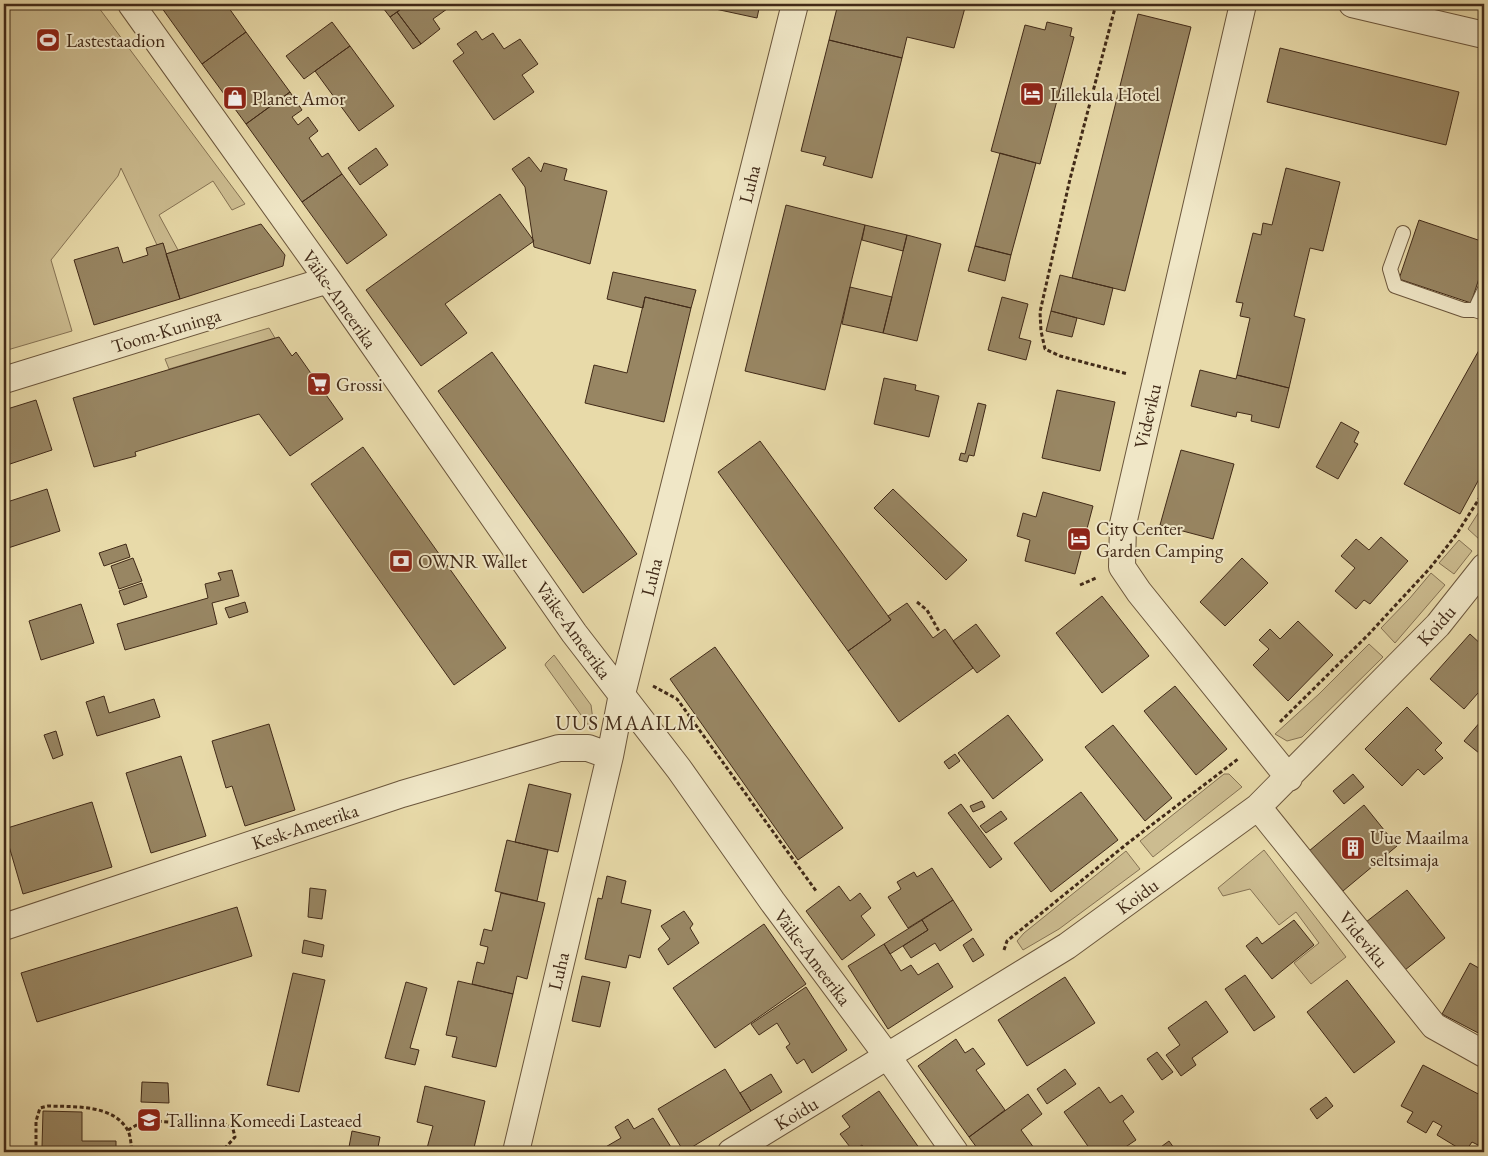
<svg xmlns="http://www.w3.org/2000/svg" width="1488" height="1156" viewBox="0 0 1488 1156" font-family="'EB Garamond',serif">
	<rect width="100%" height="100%" fill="#e8daa9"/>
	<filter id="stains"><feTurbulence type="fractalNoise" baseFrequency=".004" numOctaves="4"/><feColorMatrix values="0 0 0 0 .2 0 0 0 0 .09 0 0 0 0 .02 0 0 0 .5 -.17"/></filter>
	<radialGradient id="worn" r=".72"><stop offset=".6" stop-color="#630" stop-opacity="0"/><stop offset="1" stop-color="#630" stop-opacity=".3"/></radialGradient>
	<path fill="#ccbc90" stroke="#867354" d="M4 4H96L245 204 232 210 213 181 159 215 178 250 166 254 163 243 157 245 121 168 118 176 51 260 72 331 4 351V222L8 212 4 198Z
		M269 328 275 338 169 369 165 359Z
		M1484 504V534L1480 540 1468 529Z
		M1459 540 1472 551 1454 574 1439 563Z
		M1431 573 1445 585 1395 643 1381 628 1410 598Z
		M1369 644 1383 657 1302 737 1287 741 1275 734 1319 694Z
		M554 655 591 705 593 720 589 726 545 665 546 663Z
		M1224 774H1229L1242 787 1153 857 1140 841Z
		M1264 850 1346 957 1311 984 1294 963 1319 943 1296 912 1279 925 1250 889 1223 896 1218 888Z
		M1126 851 1140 869 1059 929 1023 950 1017 941 1024 933Z"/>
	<path fill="#988663" stroke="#412a18" d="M159 4H226L246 32 202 64Z
		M380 4H408L390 17Z
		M408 4H454L433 19 440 29 421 44 397 12Z
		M707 4H760L757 18 706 7Z
		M838 4H966L954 48 907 37 902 58 829 40Z
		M397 12 421 44 413 49 390 17Z
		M1138 14 1191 27 1125 291 1072 278Z
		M332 22 350 46 304 79 286 56Z
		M1047 22 1072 28 1070 36 1074 37 1040 164 991 151 1025 25 1045 30Z
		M476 31 482 40 493 33 504 49 520 39 538 64 522 75 534 92 494 120 453 61 464 53 457 44Z
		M246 32 290 92 246 124 202 64Z
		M829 40 902 58 872 178 823 165 826 157 801 151Z
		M350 46 394 106 359 131 315 71Z
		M1280 48 1459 92 1446 145 1267 102Z
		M290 92 302 110 292 117 298 125 308 117 318 131 309 138 322 157 328 153 342 174 302 202 246 124Z
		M376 148 388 165 360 185 348 168Z
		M1000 153 1036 163 1011 255 975 246Z
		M529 157 541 172 544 163 567 169 564 180 607 191 590 264 534 247 525 187 512 169Z
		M1286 168 1340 182 1323 251 1310 248 1294 316 1305 319 1289 388 1237 375 1250 318 1240 316 1243 303 1236 302 1253 233 1261 235 1263 223 1272 225Z
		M342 174 387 235 347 264 302 202Z
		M500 194 534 241 445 304 467 333 421 366 366 290Z
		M786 205 865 225 825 390 745 371Z
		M1419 220 1484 242V263L1471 303 1399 279Z
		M261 224 285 255 283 266 180 299 166 254Z
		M865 225 907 235 903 251 862 240Z
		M907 235 941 244 917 341 883 333Z
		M163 243 180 299 94 325 74 260 118 247 123 263 148 255 146 248Z
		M975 246 1011 255 1005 281 968 271Z
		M613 272 696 290 691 308 645 297 643 308 607 299Z
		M1060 275 1113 288 1104 325 1051 311Z
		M850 287 892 297 883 333 842 324Z
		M645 297 691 308 664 422 585 403 594 365 627 373Z
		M1002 297 1028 304 1019 338 1031 341 1026 360 988 350Z
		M1051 311 1077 318 1072 337 1046 331Z
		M279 337 292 356 296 352 343 419 290 456 259 414 135 452 136 456 94 467 73 398Z
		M1483 343 1484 344V470L1460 514 1404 484Z
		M492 352 637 554 583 593 438 391Z
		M1200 370 1236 379 1237 375 1289 388 1279 428 1251 421 1252 415 1237 412 1236 417 1191 406Z
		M884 378 916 385 915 390 939 396 929 437 874 424Z
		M1057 390 1115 402 1100 471 1042 458Z
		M36 400 52 450 4 466V410Z
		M978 403 986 405 974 456 969 455 967 462 959 460 961 453 965 454Z
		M1341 422 1359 432 1354 442 1358 444 1338 479 1316 467Z
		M760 441 891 620 848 651 718 472Z
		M363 447 506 648 454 685 311 484Z
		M1181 450 1234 464 1213 539 1160 525Z
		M47 489 60 531 5 549 4 503Z
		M893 489 967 560 946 580 874 508Z
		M1043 492 1093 506 1075 574 1025 561 1030 540 1017 536 1020 525 1023 513 1036 517Z
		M1381 537 1408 561 1370 604 1364 600 1356 609 1335 591 1355 568 1341 556 1356 539 1369 550Z
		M126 544 130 557 104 566 99 553Z
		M133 558 142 581 119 589 111 566Z
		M1242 558 1268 583 1225 626 1200 602Z
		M232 570 239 596 212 603 217 624 125 650 117 624 208 598 205 584 221 580 218 573Z
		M142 583 147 597 124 605 119 591Z
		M1102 596 1149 656 1102 693 1056 633Z
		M245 602 248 612 229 618 225 608Z
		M907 603 933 638 945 629 973 668 899 722 848 651 891 620 888 616Z
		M81 604 94 643 41 660 29 621Z
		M1298 621 1333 655 1288 701 1253 665 1269 649 1259 640 1270 629 1280 639Z
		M976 624 1000 656 977 673 953 641Z
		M1470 634 1484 647V699L1478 693 1464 709 1430 679Z
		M715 647 843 828 798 860 670 679Z
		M1175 686 1227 749 1196 775 1144 711Z
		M104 696 109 713 154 699 160 717 97 736 86 702Z
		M1407 707 1442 743 1435 750 1443 758 1424 775 1418 769 1402 786 1365 749Z
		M1008 715 1043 760 993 799 958 753Z
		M1481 721 1484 723V757L1464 741Z
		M269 724 295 810 245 826 232 786 226 788 212 741Z
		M1113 725 1172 798 1145 821 1085 747Z
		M56 731 63 755 53 759 44 735Z
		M955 754 960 761 949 769 944 762Z
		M181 756 206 836 151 853 126 773Z
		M1353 774 1364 787 1344 804 1333 791Z
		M529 784 571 794 558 852 515 842Z
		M1081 792 1118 840 1051 892 1014 843Z
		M982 801 985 807 973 812 970 806Z
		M92 802 112 867 23 894 4 829Z
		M961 804 1002 859 990 868 948 813Z
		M1364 805 1397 846 1343 891 1309 851Z
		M1001 811 1007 819 986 833 980 826Z
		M507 840 548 850 537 901 495 891Z
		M932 868 953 900 908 928 888 897 901 889 897 882 914 872 917 877Z
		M607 876 626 881 621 903 651 910 640 958 629 955 626 968 585 959 598 898 602 899Z
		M839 886 850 901 860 893 871 908 861 916 875 935 842 960 806 911Z
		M310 888 326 890 322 919 308 917Z
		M1407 890 1445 938 1405 970 1366 922Z
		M501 893 545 903 527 979 517 976 513 994 472 984 477 962 484 964 488 947 480 945 484 929 492 931Z
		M953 900 972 930 940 951 935 943 911 958 903 946 928 930 922 920Z
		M237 907 252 956 37 1022 21 973Z
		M684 911 693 924 690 928 699 943 668 965 658 949 670 939 661 926Z
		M922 920 928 930 890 954 884 944Z
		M1294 920 1314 945 1272 979 1246 946 1257 937 1262 944Z
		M764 924 806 984 715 1048 673 988Z
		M973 938 984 955 973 962 963 945Z
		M304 940 324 945 322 957 302 953Z
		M884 944 901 971 911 965 918 975 938 963 953 987 888 1029 848 966Z
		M1470 963 1484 971V1036L1442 1014Z
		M293 973 325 980 299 1092 267 1085Z
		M1245 975 1275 1017 1254 1031 1225 989Z
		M582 976 610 982 600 1027 572 1021Z
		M1065 977 1095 1023 1027 1066 998 1020Z
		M1347 980 1395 1042 1354 1073 1307 1012Z
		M458 981 513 994 496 1067 452 1057 457 1037 446 1035Z
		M406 982 427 988 410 1048 419 1050 415 1065 385 1058Z
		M806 987 847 1050 812 1073 804 1059 797 1064 786 1047 790 1044 777 1023 759 1035 751 1024Z
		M1206 1001 1228 1032 1192 1058 1196 1065 1181 1076 1166 1055 1180 1045 1168 1028Z
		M956 1039 965 1053 973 1048 985 1064 976 1070 1005 1110 969 1137 918 1066Z
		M1157 1052 1173 1072 1162 1080 1147 1059Z
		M1423 1065 1484 1097V1148L1472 1142 1465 1152 1437 1135 1442 1126 1433 1121 1426 1133 1407 1122 1413 1112 1401 1106Z
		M725 1069 751 1111 684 1152 658 1109Z
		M1065 1069 1076 1084 1047 1104 1037 1089Z
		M771 1074 782 1092 751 1111 740 1093Z
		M142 1082 168 1083 169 1103 141 1102Z
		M425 1086 485 1101 473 1152H426L433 1126 417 1122Z
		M1099 1087 1110 1103 1122 1095 1134 1112 1123 1121 1136 1140 1118 1152H1092L1064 1112Z
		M879 1091 922 1152H867L862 1145 853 1151 840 1134 850 1127 842 1116Z
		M1028 1094 1042 1114 1021 1130 1037 1152H980L969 1137Z
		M1326 1097 1333 1106 1317 1119 1310 1109Z
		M43 1111 82 1112V1141H116V1152H58V1147H42Z
		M653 1118 674 1152H597L621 1138 615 1127 628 1119 634 1129Z
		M352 1131 380 1137 377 1152 349 1147Z
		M1169 1141 1177 1152H1154Z"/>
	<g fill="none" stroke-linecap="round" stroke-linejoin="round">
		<defs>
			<path id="lane" d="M1403 233 1390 269 1395 286 1464 310H1475L1484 313
				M1475 310 1484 291"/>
			<path id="street" d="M131 4 328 280 574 633 679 769 772 901 888 1057 955 1152
				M1243 4 1123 524 1122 567 1139 592 1289 778
				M1352 4 1484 35
				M4 380 328 280
				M1258 807 1434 1026 1484 1054
				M4 927 402 794 559 748H588L610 756
				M516 1152 610 756 622 694 795 4
				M731 1152 1067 946 1258 807 1438 625 1484 567"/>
		</defs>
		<use href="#lane" stroke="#6b563c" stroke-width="16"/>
		<use href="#street" stroke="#6b563c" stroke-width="28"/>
		<path stroke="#412a18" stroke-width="3" stroke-dasharray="4 2.5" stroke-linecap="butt" d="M1116 4 1070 179 1040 312 1041 331 1045 349 1060 356 1128 374
			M1080 585 1096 578
			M917 602 927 610 940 633
			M653 686 677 699 816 891
			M1280 722 1368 635 1430 568 1456 535 1484 491
			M1004 950 1007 941 1128 843 1238 759
			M128 1130 145 1120 180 1123 222 1122 233 1129 235 1137 226 1147 218 1152
			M36 1152V1121L40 1108 48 1106C73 1107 112 1104 127 1129 131 1135 131 1146 132 1152"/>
		<use href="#lane" stroke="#f0e7c7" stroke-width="14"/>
		<use href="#street" stroke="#f0e7c7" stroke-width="26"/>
	</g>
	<defs>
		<symbol id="stadium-square" viewBox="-11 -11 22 22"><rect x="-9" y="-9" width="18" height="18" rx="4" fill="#8f2418" stroke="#f0e7c7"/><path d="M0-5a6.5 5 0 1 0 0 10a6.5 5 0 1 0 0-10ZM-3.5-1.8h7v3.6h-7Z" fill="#fff"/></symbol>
		<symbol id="hotel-square" viewBox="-11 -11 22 22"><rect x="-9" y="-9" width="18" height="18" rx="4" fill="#8f2418" stroke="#f0e7c7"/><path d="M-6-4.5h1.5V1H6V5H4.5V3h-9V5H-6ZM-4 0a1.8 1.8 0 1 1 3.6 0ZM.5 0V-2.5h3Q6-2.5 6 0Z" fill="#fff"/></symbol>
		<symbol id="shop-square" viewBox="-11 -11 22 22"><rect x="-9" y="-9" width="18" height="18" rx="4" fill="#8f2418" stroke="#f0e7c7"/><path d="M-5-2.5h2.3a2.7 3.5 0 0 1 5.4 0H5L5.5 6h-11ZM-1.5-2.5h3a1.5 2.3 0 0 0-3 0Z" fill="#fff"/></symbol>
		<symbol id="supermarket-square" viewBox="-11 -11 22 22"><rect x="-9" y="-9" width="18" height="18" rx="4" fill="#8f2418" stroke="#f0e7c7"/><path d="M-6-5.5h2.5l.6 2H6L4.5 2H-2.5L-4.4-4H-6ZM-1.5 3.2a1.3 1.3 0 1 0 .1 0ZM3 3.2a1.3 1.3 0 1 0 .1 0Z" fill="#fff"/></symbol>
		<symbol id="bank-square" viewBox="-11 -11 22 22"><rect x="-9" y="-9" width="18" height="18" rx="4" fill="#8f2418" stroke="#f0e7c7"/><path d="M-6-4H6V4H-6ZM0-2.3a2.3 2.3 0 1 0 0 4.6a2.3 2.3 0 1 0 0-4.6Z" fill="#fff"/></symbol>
		<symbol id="building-square" viewBox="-11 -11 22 22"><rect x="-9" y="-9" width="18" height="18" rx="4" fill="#8f2418" stroke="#f0e7c7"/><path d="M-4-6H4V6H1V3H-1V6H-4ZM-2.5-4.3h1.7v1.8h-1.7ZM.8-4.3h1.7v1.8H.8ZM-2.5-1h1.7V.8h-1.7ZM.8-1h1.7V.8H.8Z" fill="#fff"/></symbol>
		<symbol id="school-square" viewBox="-11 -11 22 22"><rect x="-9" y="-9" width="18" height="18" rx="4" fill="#8f2418" stroke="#f0e7c7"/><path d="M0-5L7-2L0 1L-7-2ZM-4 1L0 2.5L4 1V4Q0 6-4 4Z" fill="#fff"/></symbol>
	</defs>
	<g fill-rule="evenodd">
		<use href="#stadium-square" x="34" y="26" width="28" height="28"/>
		<use href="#hotel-square" x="1018" y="80" width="28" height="28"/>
		<use href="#shop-square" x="221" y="84" width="28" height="28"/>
		<use href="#supermarket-square" x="305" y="370" width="28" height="28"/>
		<use href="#hotel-square" x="1065" y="525" width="28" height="28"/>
		<use href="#bank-square" x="387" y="547" width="28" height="28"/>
		<use href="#building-square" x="1339" y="834" width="28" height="28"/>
		<use href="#school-square" x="135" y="1106" width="28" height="28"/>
	</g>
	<g text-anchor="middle" stroke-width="4" stroke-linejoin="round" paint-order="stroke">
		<g font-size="19" fill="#412a18" stroke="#f0e7c7" text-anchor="start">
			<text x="66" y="47">Lastestaadion</text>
			<text x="1050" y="101">Lillekula Hotel</text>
			<text x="252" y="105">Planet Amor</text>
			<text x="336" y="391">Grossi</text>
			<text x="1096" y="535">City Center<tspan x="1096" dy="22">Garden Camping</tspan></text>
			<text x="418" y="568">OWNR Wallet</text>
			<text x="1370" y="844">Uue Maailma<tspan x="1370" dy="22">seltsimaja</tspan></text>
			<text x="166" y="1127">Tallinna Komeedi Lasteaed</text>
		</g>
		<g font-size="19" fill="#412a18" stroke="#f0e7c7">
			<text transform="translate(749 184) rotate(-76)" y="7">Luha</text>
			<text transform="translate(340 299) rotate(55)" y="7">Väike-Ameerika</text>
			<text transform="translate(166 330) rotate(-17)" y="7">Toom-Kuninga</text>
			<text transform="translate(1147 416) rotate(-77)" y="7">Videviku</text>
			<text transform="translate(651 577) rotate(-76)" y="7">Luha</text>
			<text transform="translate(1436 625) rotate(-48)" y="7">Koidu</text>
			<text transform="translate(574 630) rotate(54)" y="7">Väike-Ameerika</text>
			<text transform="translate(305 826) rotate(-18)" y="7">Kesk-Ameerika</text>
			<text transform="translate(1137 896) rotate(-36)" y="7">Koidu</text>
			<text transform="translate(1364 939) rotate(51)" y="7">Videviku</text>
			<text transform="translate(813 957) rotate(53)" y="7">Väike-Ameerika</text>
			<text transform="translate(558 971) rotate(-77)" y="7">Luha</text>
			<text transform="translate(796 1113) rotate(-31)" y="7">Koidu</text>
		</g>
		<g font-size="21" letter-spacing="1" fill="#412a18" stroke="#f0e7c7">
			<text x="626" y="730">UUS MAAILM</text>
		</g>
	</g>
	<rect width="1488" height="1156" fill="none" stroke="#e8daa9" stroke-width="20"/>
	<rect x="5" y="5" width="1478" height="1146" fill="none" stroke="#412a18" stroke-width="2.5"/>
	<rect x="10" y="10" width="1468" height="1136" fill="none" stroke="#412a18"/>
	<rect width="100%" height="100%" filter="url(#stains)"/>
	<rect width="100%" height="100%" fill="url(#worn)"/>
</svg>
